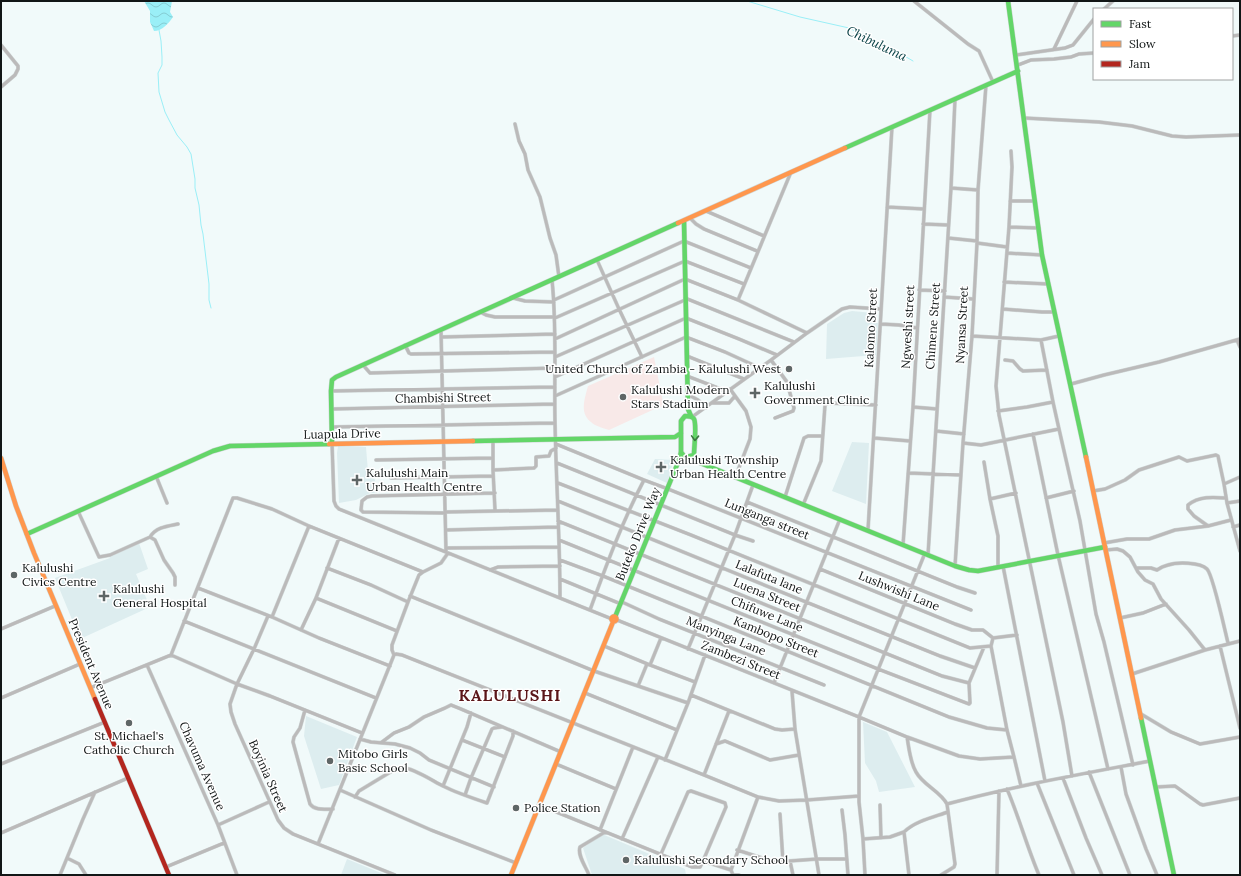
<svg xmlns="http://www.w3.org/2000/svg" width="1241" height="876" viewBox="0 0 1241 876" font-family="Lora,serif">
	<defs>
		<pattern id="water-waves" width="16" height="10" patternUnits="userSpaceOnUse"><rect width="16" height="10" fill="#9aeff7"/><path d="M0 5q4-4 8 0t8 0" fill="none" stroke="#84ccd3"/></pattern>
	</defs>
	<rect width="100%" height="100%" fill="#f1fafa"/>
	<path fill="#ddedef" d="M852 311 874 313 877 314 875 323H878L876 355 826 359 827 324 844 313Z
		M852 442 869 443 866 504 832 491Z
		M338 446 366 447 368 472 374 474 377 493H370L356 500 339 503 337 453Z
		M655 459 674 460 667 483 647 474Z
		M139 543 148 569 136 574 150 607 80 639 55 578 110 558 109 556Z
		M306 716 357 737 339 785 321 789 304 736Z
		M863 722 887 732 915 787 879 792 876 781 865 763Z
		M602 834 685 869 686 875H592L583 848Z
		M347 859 386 875H341Z"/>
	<path fill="#f8e9e8" d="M654 357 664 407H659L609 430C603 428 595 426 591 422 579 413 585 398 588 386Z"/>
	<path fill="url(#water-waves)" d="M144 1H172L170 12 173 17C169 23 162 31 154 31L150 22V11Z"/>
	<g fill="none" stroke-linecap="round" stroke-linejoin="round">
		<path stroke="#9aeff7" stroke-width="1" d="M747 1 800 17 849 28 891 48 913 61
			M159 30 161 41 162 57V65L158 73 159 92 165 112 169 120 177 135 187 147 191 154 195 179V188L199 205 201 225 203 234 209 284V300L211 308"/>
		<defs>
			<path id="street" d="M914 1 968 44 979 51 993 82
				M1104 9 1113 1
				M1232 36 1240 35
				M1 45 18 66V69L15 75 1 87
				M1054 49 1077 1
				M1016 55 1065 48 1073 45 1094 19
				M1018 65 1031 60 1054 59 1071 57 1079 54 1094 53
				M1024 118 1099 122 1132 126 1172 136 1186 137 1240 135
				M515 124 519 141 525 154 528 170 540 197 550 238 556 255 559 277
				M1011 151 1012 167 1009 227 996 386 999 415 1063 722 1072 776
				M951 188 978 190
				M1010 201H1035
				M887 207 924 209
				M706 211 764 236
				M690 218 696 224 704 229 757 251
				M923 224 948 225
				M1009 227 1039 228
				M948 238 977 241
				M977 243 1007 247
				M1007 253 1042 255
				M597 260 619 309 642 357
				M552 280C557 327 554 374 555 422 556 480 560 539 560 598
				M1004 282 1048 284
				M919 290 945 291
				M944 297 973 299
				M513 298 525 301 554 302
				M685 298 794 342
				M554 300 684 241 751 268
				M738 300 791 172
				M1003 309 1042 312H1054
				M480 312 486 315 495 317H555
				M555 318 685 261 744 284
				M881 324 899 325 917 328
				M441 330 446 552
				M972 336 1041 340
				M442 337 555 334
				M555 339 685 279 738 300 807 333
				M1237 340 1240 347
				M405 345 409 353 411 354 555 352
				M687 356 744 379
				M555 357 685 300
				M771 360 787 382 794 408 793 411 775 418
				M1005 360 1013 361 1020 369 1023 371 1047 370
				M363 365 370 373 555 368
				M687 376 726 391
				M555 377 686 318 739 339 777 355
				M1071 384 1104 375 1159 362 1240 339
				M730 389 746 411 751 427 750 439 735 478
				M331 391 555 387
				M687 394 698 400 706 408
				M555 396 686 337 725 352 760 368
				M1053 402 1041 340 1059 336
				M712 403H729L735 396
				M913 407 937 409
				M332 409 555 404
				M998 411 1027 407 1053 402 1059 429
				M692 417 771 360 807 333 842 309 850 307 881 309
				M332 427 555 423
				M936 431 964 434
				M1033 434 1058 555 1108 769
				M874 438 910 441
				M493 440V470L495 510
				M332 443 334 501 336 506 339 509 612 619
				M963 443 981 445 1059 429 1080 521 1096 614 1104 642 1133 765
				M556 444 644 480 668 489 971 610
				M376 460 493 458
				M984 462 990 499 998 536V567
				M557 463 735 535 753 541
				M493 470 534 468 536 466V457L549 456 551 451 556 448
				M908 473 961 475
				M156 476 167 503
				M1240 477 1224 484 1227 503 1240 501
				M391 478 493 476
				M558 483 691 535 970 648 991 646
				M1093 491 1105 489 1125 480 1139 470 1179 457 1187 461 1216 455 1218 456 1224 484
				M785 497 804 438 808 436H822
				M1046 498 1074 491
				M1226 498C1213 497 1199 496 1188 505V509L1194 516 1208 526 1231 520
				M990 499 1016 493
				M558 501 806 602 940 656 975 668
				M747 502 957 587 975 593
				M1227 503 1240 551
				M803 505 821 461 825 405 828 403 876 405
				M78 511 99 557 110 555 150 537 155 540 164 560 173 573 175 577V585
				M446 512 558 510
				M445 513 363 512 361 510 362 501 367 497 372 496 495 493
				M558 521 885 653 942 676 969 683
				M1233 527 1240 525
				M446 530 558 527
				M868 530 892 127
				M150 537C156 527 168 526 178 524
				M559 540 878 669 969 704 970 703 969 683 984 647
				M1104 543 1127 539H1149L1175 530 1208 526
				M903 545 913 407 930 110
				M446 548 559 547
				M1106 550 1117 549 1123 551 1130 557 1138 572 1145 580 1153 584 1161 599 1189 630 1205 650
				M928 555 951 188 955 99
				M560 560 603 576 949 717 987 728 1007 730
				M955 566 963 443 972 336 977 243 978 190 986 85
				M1003 566 1045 781
				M327 568 371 585 408 602
				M1136 568H1151L1157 570C1160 568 1164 566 1168 565 1177 562 1200 562 1207 569 1213 575 1225 631 1228 643
				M820 569 955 624 972 630H983L993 638
				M490 570 498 567 560 566
				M560 579 621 604
				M198 588 272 617 319 638 390 666
				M410 596 594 671 688 703
				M316 598 397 631
				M622 602 659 619 824 685
				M590 610C606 566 622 522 644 480
				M268 616 254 649 237 684 230 704 231 712 235 724 278 820 284 828 293 834 395 875
				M272 617 309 526 423 572
				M1120 618 1143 613 1166 604
				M617 620 859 717 925 553
				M184 621 376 698
				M1 629 55 606
				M301 630 316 598 339 538
				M604 646 650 665 661 638
				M1220 646 1240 728
				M688 649 735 535 753 485
				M171 655 233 498H237L272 509 309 526
				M394 655 396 654 402 655 704 775 758 797 779 801 807 800 859 796
				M147 665 218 825 237 875
				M650 665 695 682
				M1132 674 1205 650 1240 641
				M774 683 840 519
				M638 686 647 664
				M90 688 171 655 237 684 270 696 362 733
				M792 691 795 729 819 875
				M585 693 677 730
				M691 695 775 729 782 730 795 729
				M1 698 80 664
				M305 710 300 728 294 737 293 742 310 804C315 811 325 809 333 809
				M1141 714 1171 732 1200 744 1240 737
				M907 737C909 748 910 762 916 772 923 785 940 791 947 804 1014 786 1082 774 1150 761
				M360 739 371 742 395 744 410 748 420 753 429 760 494 787
				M462 740 505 757
				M382 742 394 733 409 727 424 717 445 708 451 705 461 709 561 752
				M716 744 725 741 770 760 799 755
				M1014 757 1007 730 991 646 993 638 1017 635
				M665 760 688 703 705 655
				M1 764 105 722
				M556 764 616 789
				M1121 767 1126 794 1146 849 1157 875
				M1089 772 1130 875
				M704 775 729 711
				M1063 778 1086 838 1102 875
				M1037 783 1074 875
				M443 786 467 727 471 713
				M1156 787 1175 786 1200 804 1203 805 1240 798
				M1007 789C1019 817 1027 847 1039 875
				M340 790 431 830 516 863
				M465 795 471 778 492 729 494 728 501 727
				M355 797 359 791 397 768C409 765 431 780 443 786 457 793 472 798 487 803L513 736V731
				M539 805 692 867H700L703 861 726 807 725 803 691 791 688 792 661 854
				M880 805 881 838
				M842 810 845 835 848 875
				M780 814 783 862
				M218 825 269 802
				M600 830 633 747
				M1 833 128 778
				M622 839 658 757
				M863 839 890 837 904 832
				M318 844 394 655 392 650V645L408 602 419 575 423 572 441 563 448 553
				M737 850 775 862 817 859H847
				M67 858 79 864 86 875
				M703 861 731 870
				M790 861 793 875
				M166 867 224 843
				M60 875 83 819 95 792
				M589 875C586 867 577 855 580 847L605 832
				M733 875 731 870 758 797
				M733 875H739
				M865 875 863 839 859 802V717L907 737 959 756 980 759 1014 757 1021 786
				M909 875 904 832C915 821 934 817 948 812
				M941 875 954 867 955 864 947 804
				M997 875 999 791"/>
			<path id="fast" d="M1008 1 1042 255 1086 457
				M845 148 1018 71
				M684 221 688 409 691 416
				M473 441 675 437 681 433
				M332 443 331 391 332 380 336 377 678 223
				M688 458 955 566 969 570 978 571 1105 547
				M27 534 213 451 230 446 329 444
				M615 617 679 460 681 452V421L685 416C689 416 692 416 694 419 697 425 694 447 694 455L687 457 684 456 681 452
				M1141 718 1174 875"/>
			<path id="slow" d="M678 223 845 148
				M329 444 473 441
				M1086 457 1141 718
				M1 458 16 506 34 553 95 699
				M611.5 619a2.5 2.5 0 1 1 5 0a2.5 2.5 0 1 1-5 0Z
				M511 875 613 622"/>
			<path id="jam" d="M95 699 169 875"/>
		</defs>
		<use href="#street" stroke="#ced5d5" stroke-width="4"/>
		<use href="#fast" stroke="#ced5d5" stroke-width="5.5"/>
		<use href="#slow" stroke="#ced5d5" stroke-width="5.5"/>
		<use href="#jam" stroke="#ced5d5" stroke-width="5.5"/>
		<use href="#street" stroke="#bbbaba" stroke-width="3"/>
		<use href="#fast" stroke="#63d668" stroke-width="4.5"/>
		<use href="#slow" stroke="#ff974d" stroke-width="4.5"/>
		<use href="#jam" stroke="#b3261e" stroke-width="4.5"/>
	</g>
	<defs><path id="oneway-chevron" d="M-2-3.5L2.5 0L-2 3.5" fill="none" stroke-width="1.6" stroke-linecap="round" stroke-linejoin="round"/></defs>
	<use stroke="#3a763f" href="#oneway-chevron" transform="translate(695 438) rotate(92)"/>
	<g fill="#5f6666" stroke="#fff" stroke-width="1.5">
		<circle cx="789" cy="369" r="4"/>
		<path d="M753 387h4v4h4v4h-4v4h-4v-4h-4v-4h4z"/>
		<circle cx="623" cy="397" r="4"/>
		<path d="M659 461h4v4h4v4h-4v4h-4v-4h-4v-4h4z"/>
		<path d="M355 474h4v4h4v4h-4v4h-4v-4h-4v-4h4z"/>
		<circle cx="14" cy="575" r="4"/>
		<path d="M102 590h4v4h4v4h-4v4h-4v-4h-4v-4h4z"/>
		<circle cx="129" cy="723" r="4"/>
		<circle cx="330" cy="761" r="4"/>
		<circle cx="516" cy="808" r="4"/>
		<circle cx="626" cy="860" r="4"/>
	</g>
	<g text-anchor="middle" stroke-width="3" stroke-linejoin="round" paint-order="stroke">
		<g font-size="12" fill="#111616" stroke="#fff">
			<text transform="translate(962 325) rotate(-87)" y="4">Nyansa Street</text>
			<text transform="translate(933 326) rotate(-86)" y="4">Chimene Street</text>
			<text transform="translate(908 327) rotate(-87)" y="4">Ngweshi street</text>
			<text transform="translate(871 328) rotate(-87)" y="4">Kalomo Street</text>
			<text transform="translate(443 398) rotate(-1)" y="4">Chambishi Street</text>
			<text transform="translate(342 434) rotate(-1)" y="4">Luapula Drive</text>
			<text transform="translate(767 519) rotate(22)" y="4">Lunganga street</text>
			<text transform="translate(638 534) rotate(-68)" y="4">Buteko Drive Way</text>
			<text transform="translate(769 577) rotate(22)" y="4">Lalafuta lane</text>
			<text transform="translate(899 591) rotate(22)" y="4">Lushwishi Lane</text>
			<text transform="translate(767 595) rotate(22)" y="4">Luena Street</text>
			<text transform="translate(767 614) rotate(22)" y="4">Chifuwe Lane</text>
			<text transform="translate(726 636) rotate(22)" y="4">Manyinga Lane</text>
			<text transform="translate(776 637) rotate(22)" y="4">Kambopo Street</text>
			<text transform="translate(741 660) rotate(22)" y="4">Zambezi Street</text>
			<text transform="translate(91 664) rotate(67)" y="4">President Avenue</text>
			<text transform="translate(202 766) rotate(66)" y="4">Chavuma Avenue</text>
			<text transform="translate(268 776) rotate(66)" y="4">Boyinia Street</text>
		</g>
		<g font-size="12" fill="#111616" stroke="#fff" text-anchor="start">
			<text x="781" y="373" text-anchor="end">United Church of Zambia - Kalulushi West</text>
			<text x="764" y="390">Kalulushi<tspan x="764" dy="14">Government Clinic</tspan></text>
			<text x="631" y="394">Kalulushi Modern<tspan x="631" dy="14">Stars Stadium</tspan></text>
			<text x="670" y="464">Kalulushi Township<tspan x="670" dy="14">Urban Health Centre</tspan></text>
			<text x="366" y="477">Kalulushi Main<tspan x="366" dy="14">Urban Health Centre</tspan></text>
			<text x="22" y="572">Kalulushi<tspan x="22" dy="14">Civics Centre</tspan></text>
			<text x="113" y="593">Kalulushi<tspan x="113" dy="14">General Hospital</tspan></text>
			<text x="129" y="740" text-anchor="middle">St. Michael's<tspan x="129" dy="14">Catholic Church</tspan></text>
			<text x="338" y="758">Mitobo Girls<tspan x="338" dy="14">Basic School</tspan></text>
			<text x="524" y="812">Police Station</text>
			<text x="634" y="864">Kalulushi Secondary School</text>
		</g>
		<g font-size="13" font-style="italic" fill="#023c41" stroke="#fff">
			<text transform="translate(877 43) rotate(25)" y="5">Chibuluma</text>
		</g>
		<g font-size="16" font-weight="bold" letter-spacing="1" fill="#5b1619" stroke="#fff">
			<text x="510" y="701">KALULUSHI</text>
		</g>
	</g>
	<rect width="1241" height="876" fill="none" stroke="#111616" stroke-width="4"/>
	<rect x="1093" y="8" width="140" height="72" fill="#ffffff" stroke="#a0a2a2"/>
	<rect x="1101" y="21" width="20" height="6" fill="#63d668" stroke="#a0a2a2"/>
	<text x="1129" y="28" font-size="12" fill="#111616">Fast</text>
	<rect x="1101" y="41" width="20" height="6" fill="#ff974d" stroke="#a0a2a2"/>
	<text x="1129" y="48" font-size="12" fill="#111616">Slow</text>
	<rect x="1101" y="61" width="20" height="6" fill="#b3261e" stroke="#a0a2a2"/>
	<text x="1129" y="68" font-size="12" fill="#111616">Jam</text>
</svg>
